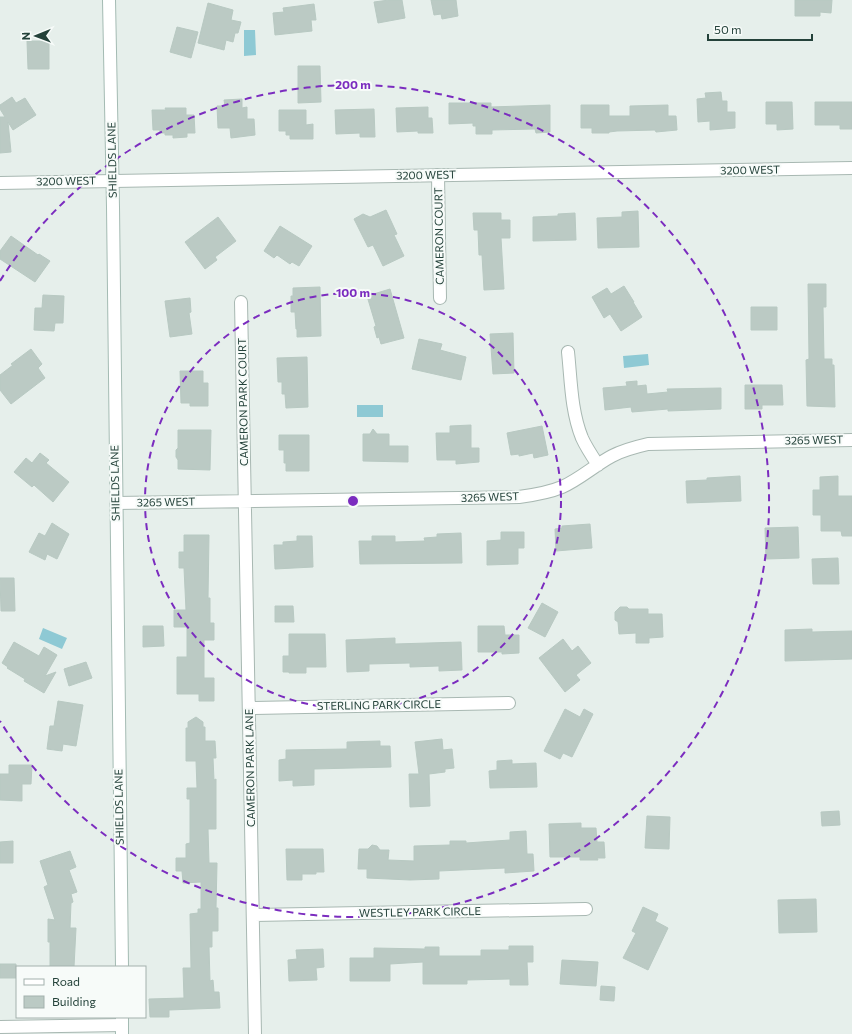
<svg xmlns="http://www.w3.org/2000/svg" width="852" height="1034" viewBox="0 0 852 1034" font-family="Commissioner,sans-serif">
	<rect width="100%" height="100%" fill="#e6efeb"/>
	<path fill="#8ec9d4" d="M244 30H255L256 55 244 56Z
		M648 354 649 365 624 368 623 356Z
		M357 405H383V417H357Z
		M43 628 67 638 62 649 39 639Z"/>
	<path fill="#bbcac4" stroke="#b8c9c2" d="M389 0H402L405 18 378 23 374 2Z
		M431 0H456L458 16 442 19 441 14 434 15Z
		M795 0H832L831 13 820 12V16H795Z
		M208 3 233 10 231 20 241 22 238 33H235L233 42 226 40 224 50 198 43Z
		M314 4 316 20H311L312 31 275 35 273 13 284 12 283 8Z
		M177 27 198 32 191 58 170 52Z
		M27 41H49V69H28Z
		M298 66H320L321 102 298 103Z
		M721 92 722 101H727V112H735V128L710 130V121L698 122 697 99 706 98 705 93Z
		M12 97 16 103 25 98 36 115 13 130 8 122 11 152 0 153V117H5L0 109V105Z
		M242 99V108L247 107V119H254L255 135 231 138 230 128H218L217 106H225L224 100Z
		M766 102H792L793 129 777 130V124H766Z
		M815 102H852V129H840V125H815Z
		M449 103H491V107L550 105V132L536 133 535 129 492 130V134H476V126H473V123L449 124Z
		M581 105H609V116H630V106L668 105V116H676L677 130 656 132 655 130 617 131 609 132V133H592V128H581Z
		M428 107V118H432L433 133H418V131L397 132 396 108Z
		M165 108H186V115H194L195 133H187V137L173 138V135H165V133H160V130H153L152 110H166Z
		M374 109 375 137H360V133L336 134 335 110Z
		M279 110H306V125L313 124V139H290V135H286V131H279Z
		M386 210 397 234 394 235 404 256 383 266 373 245 368 247 354 219 363 214 370 217Z
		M638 211 639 247 598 248 597 218 622 217V212Z
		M473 213H501V220H510V238H501L504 289 484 290 482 255H479L478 230H474Z
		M575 213 576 240 533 241V217L558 216V214Z
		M218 217 236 241 215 257 217 260 205 269 185 242Z
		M280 226 312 246 299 266 292 262 290 264 277 255 274 258 264 251Z
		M11 236 38 255 39 254 50 261 35 282 0 259V251Z
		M808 284H826V307H823L824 359H832V365H834L835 407 807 406 806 360 809 359Z
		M624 286 634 302H633L642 317 621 331 610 314 604 318 592 297 607 288 611 294Z
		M320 287 321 336 297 337V329H296L295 312H291V296H293V288Z
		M390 289 404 338 381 344 379 337 377 338 374 327 376 326 367 296Z
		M43 295 64 296 63 323H55L54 331 34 330 35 308H42Z
		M190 298 191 312 189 313 192 334 170 337 165 301Z
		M751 307H777V330H751Z
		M513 333 514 373 493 374 490 334Z
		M419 339 442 344 440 350 466 357 461 380 412 369Z
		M31 349 42 364 38 368 45 378 11 404 0 390V375L13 365 11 364Z
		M307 357 308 407 286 408 285 394H282V382H278L277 358Z
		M180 371H203V383H208V406H190V403H181Z
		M637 381V386L646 385 647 394 668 392 667 389 721 388V409L668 411V409L632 412 631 407 605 410 603 388 627 386 626 382Z
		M745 385H782L783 405H762V409H745Z
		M471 425V448H479V462L456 464V460H437L436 433H450V426Z
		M542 426 548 455 534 458 533 453 519 456V454L511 455 507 433Z
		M373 429 377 434H389V446H408V462L363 461V434H370Z
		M178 430H211L210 470 178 469V460L176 457V450L178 448Z
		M279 435H309V471H286V463H284V450H279Z
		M40 453 49 460 46 463 69 482 53 502 34 485 32 487 14 472 26 458 32 463Z
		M740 476 741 501 687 503 686 481 707 480V478Z
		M838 476V496H852V536H842L841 531H821V515H813V490H820V477Z
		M52 523 69 534 57 559 47 554 45 560 29 552 39 533 45 536Z
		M590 524 592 548 556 551 555 529 562 528V526Z
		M798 527 799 558 766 559 765 528Z
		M501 532H524V548H518V564L487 565V541L501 540Z
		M461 533 462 563 360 564 359 541H372V536H395V542L425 541 424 538 437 537V534Z
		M184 535H209L208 598H210V623H214V640H204V678H214V701H199V694H177V657H187V627H174V610H186L184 568H179V552H184Z
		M297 536H312L313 567 275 569 274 545H283V542L297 541Z
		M838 558 839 584H813L812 559Z
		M0 578H14L15 611H1Z
		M542 603 558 612 545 637 528 628Z
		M275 606H293L294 622H275Z
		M620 607H627L629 609H648V614H662L663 637 649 638V643H636V633L619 634 618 622 615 620V612Z
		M143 626H163L164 646 143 647Z
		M478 626H504L505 635H519V653L502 654V652H478Z
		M812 629V632L852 631V659L785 661V630Z
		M289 634H325L326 667H306V673H289V672H283V656H289Z
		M395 638V644L461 642 462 670 439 671V666L410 667V663L369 664V671L347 672 346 640Z
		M563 639 572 651 578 646 591 663 576 675 580 680 565 692 539 658Z
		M14 642 39 656 44 647 57 655 45 676 56 672 44 693 24 681 25 679 7 668 8 667 2 663Z
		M86 662 92 678 69 686 64 669Z
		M58 701 83 705 76 746 63 744 62 751 47 749 50 726H54Z
		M565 709 580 717 584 709 593 714 572 757 563 753 560 759 544 751Z
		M196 717 203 722V727H205V741H215L216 758H213L214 780 216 779V829H208L209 863H217L216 908H218V931H212V947H209L210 981 213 980 214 992H219L220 1008 169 1010V1017H150L149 999 184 998 183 968H191L190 914 198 913V909H201V882L183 883 182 871H176V858H186V844L190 843V799H187V788H197L196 761H186V728H188V722Z
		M442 739 443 750 452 749 454 768 445 769V772L429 774 430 806 410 807 409 774H419L415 742Z
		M380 741V746H390L391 767 314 769V785L293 786V780L279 781V760L286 759V750L347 749V742Z
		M512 760V764L536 763 537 787 490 788 489 771 497 770V761Z
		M9 765H32L31 784H22V801L0 800V774H9Z
		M839 811 840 825 822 826 821 812Z
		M647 816 670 817 669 849 645 848Z
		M581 823V828H596L597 842H604L605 858H597L598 860H580V857H550L549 824Z
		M526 831 527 854H533L534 871 505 873V868L439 871V879L410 880 367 878V869H358L359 849H368L372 845 377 846 380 850H389L388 860 414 861V846L450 845V841H466V843L510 840V832Z
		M13 841V863H0V842Z
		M286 849H323L324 872H316V874H302V880H287Z
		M70 851 76 867 69 870 77 892 71 894 73 902 71 903 70 928H76L74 967H50V942H48V919L55 920 44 887 48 885 40 861Z
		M816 899 817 932 779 933 778 900Z
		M643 907 658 914 655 921 668 928 648 970 623 958 636 933 632 931Z
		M509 946H533V962H527L528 985H510V979L467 980V984H423V962L390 964V981H350V958H374V948L425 949V947H439V956H481V950H509Z
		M323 949 324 967 316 968 317 980 289 981 288 960 297 959 296 950Z
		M562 960 598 962 596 986 560 984Z
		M0 964H16V978H0Z
		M601 986 615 987 614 1001 600 1000Z"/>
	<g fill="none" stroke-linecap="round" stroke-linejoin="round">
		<defs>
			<path id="minor" d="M438 175 440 298
				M241 302 255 1034
				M568 352C571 380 571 411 582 438 586 447 592 456 598 465
				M116 503 519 497C534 495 548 493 562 487 580 479 595 465 612 456 623 450 635 447 648 444L852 440
				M249 708 509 703
				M253 915 586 909
				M0 1027 122 1025"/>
			<path id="tertiary" d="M0 183 852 168"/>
			<path id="secondary" d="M109 0 113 207 122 967
				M122 1017V1034"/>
		</defs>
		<use href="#minor" stroke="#a8b8b2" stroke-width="14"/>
		<use href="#tertiary" stroke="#a8b8b2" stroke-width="14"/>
		<use href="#secondary" stroke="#a4bbb3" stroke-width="14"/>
		<use href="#minor" stroke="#fff" stroke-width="12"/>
		<use href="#tertiary" stroke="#fff" stroke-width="12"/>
		<use href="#secondary" stroke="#fff" stroke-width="12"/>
	</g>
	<g fill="none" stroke="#7b2cbf" stroke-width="2" stroke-dasharray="7 5">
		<circle cx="353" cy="501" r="208"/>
		<path d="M0 281A416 416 0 1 1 0 721"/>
	</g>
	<g text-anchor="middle" stroke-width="4" stroke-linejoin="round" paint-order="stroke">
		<g font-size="11" fill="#24423a" stroke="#f7fbf9">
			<text transform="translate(112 160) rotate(-91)" y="4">SHIELDS LANE</text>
			<text transform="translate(750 170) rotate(-1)" y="4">3200 WEST</text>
			<text transform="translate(426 175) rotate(-1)" y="4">3200 WEST</text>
			<text transform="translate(66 181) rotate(-1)" y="4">3200 WEST</text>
			<text transform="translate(439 236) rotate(-91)" y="4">CAMERON COURT</text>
			<text transform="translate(243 402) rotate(-91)" y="4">CAMERON PARK COURT</text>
			<text transform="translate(814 440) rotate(-1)" y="4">3265 WEST</text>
			<text transform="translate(115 483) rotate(-91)" y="4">SHIELDS LANE</text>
			<text transform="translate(490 497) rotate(-2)" y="4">3265 WEST</text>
			<text transform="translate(166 502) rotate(-1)" y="4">3265 WEST</text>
			<text transform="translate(379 705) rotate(-1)" y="4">STERLING PARK CIRCLE</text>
			<text transform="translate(250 768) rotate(-91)" y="4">CAMERON PARK LANE</text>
			<text transform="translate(119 807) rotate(-91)" y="4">SHIELDS LANE</text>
			<text transform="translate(420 912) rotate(-1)" y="4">WESTLEY PARK CIRCLE</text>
		</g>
	</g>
	<circle cx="353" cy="501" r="6" fill="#7b2cbf" stroke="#f7fbf9" stroke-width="2"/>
	<g font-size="12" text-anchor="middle" font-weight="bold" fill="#7b2cbf" stroke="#f7fbf9" stroke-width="4" stroke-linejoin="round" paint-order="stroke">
		<text x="353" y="89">200 m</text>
		<text x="353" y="297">100 m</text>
	</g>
	<rect x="16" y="966" width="130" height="52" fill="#f7fbf9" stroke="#a3b1ad"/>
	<rect x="24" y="979" width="20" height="6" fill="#ffffff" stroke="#a3b1ad"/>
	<text x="52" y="986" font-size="12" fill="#24423a">Road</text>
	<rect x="24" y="996" width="20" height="12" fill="#bbcac4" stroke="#a3b1ad"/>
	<text x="52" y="1006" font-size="12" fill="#24423a">Building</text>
	<g transform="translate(36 36) rotate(269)" stroke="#f7fbf9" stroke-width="3" paint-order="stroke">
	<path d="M0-3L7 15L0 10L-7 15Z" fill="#24423a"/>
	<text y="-6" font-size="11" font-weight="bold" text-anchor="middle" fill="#24423a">N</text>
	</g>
	<path d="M708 34v6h104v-6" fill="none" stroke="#24423a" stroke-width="2"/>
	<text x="714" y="34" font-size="12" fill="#24423a" stroke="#f7fbf9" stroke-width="3" paint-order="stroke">50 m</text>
</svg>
